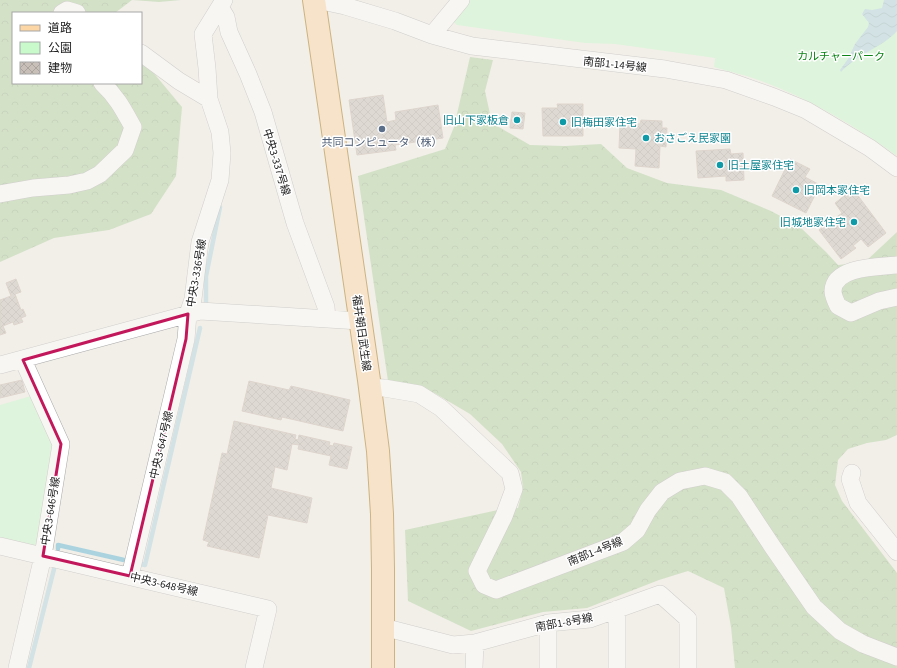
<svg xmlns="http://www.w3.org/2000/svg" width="897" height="668" viewBox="0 0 897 668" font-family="'Source Sans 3','Noto Sans JP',sans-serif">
	<defs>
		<pattern id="forest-crowns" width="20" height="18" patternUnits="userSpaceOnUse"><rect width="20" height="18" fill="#add19e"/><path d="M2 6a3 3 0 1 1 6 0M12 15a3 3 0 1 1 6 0" fill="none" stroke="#95b388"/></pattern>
		<pattern id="water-waves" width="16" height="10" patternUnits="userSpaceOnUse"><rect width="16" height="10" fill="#aad3df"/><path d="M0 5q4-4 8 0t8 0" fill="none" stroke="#92b5bf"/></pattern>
		<pattern id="building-cross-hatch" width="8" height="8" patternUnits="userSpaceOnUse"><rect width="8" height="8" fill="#c7bfb8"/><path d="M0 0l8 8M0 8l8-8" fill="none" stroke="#aba49e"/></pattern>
	</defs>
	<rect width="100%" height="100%" fill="#f2efe9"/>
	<path fill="url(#forest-crowns)" d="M0 0H181L159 2 132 0 115 13H13V83H141V62L152 71 182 107 176 176 151 214 109 230 54 238 0 262Z
		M470 57 493 60 485 91 492 123 530 145 565 146 601 144 627 168 667 183 721 190 771 211 799 226 826 252 838 265 865 262 897 232V435L886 440 867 443 848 449 838 460 835 485 842 501 897 573V668H735L731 627 724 588 688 571 659 580 587 608 543 612 471 631 408 601 405 530 498 510 518 508 523 488 521 472 502 444 470 414 436 394 422 387 388 381 358 176 445 149 454 127Z"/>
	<path fill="#c8facc" d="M467 0H897V156C855 126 810 99 761 81 746 75 730 72 714 67L715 58 615 44 585 43 457 25 450 19Z
		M31 396 54 446 39 543 32 546 0 538V405Z"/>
	<path fill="url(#water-waves)" d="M884 0H897V31C883 47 857 54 841 72L840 70 848 59 855 44 868 27 869 23 862 14 865 9 872 10 882 8Z"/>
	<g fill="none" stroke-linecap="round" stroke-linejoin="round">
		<path stroke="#aad3df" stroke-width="4.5" d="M206 305V276L220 207
			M58 549V545L124 560
			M141 564 145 565 200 328
			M29 668 54 569"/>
	</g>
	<path fill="url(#building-cross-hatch)" stroke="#c4b6ab" d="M383 95 387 122 396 120 395 112 438 105 443 138 395 145 396 150 357 155 349 100Z
		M557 104H583V136H543L542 108H558Z
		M512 112 525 113 523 129 510 128Z
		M641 120 662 121V128H667L666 147 660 146 659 168 635 166 636 149 619 148 620 123 640 124Z
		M730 149 731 154 743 153 744 180 726 181V176L698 178 696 151Z
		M790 159 810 169 805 177 820 185 806 213 772 196Z
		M853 189 886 233 868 247 861 239 853 246 856 248 841 259 819 230 842 213 835 203Z
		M16 279 21 292 15 294 21 310 23 309 26 316 21 318 23 322 14 325 13 322 3 326 6 333 0 335V300L11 296 6 283Z
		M22 380 25 392 0 398V385Z
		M249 381 289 390 291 386 350 400 343 431 282 417 281 420 242 411Z
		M234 421 296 435 295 439 298 440 299 435 330 442 329 445 333 446 334 443 352 447 347 469 329 465 331 456 298 449 299 445 292 444 287 470 275 467 271 488 312 498 307 523 268 515 259 558 207 546 209 542 203 540 222 453 227 454Z"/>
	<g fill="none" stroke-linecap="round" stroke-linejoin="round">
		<defs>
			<path id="minor" d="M317 0 345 6 395 21 432 35 472 46 665 69 726 80 774 97 806 110 870 148 897 168
				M220 7 226 17 229 32 248 74 263 112 295 223 326 307 327 319
				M62 13 67 10 77 13
				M432 35 461 0
				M141 53 179 81 209 99
				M0 194 33 188 69 185 87 181 100 174 125 150 133 127C123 109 117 97 102 83
				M897 265C879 267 834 266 833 291 833 296 836 302 838 306L851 313 879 301 897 297
				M0 365 200 311 360 321
				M370 387 384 388 419 394 441 408 510 473 514 489 504 516 477 571 484 585 496 590 623 542 637 530 648 510 662 492 680 481 705 476 725 482 739 496 772 546 814 607 840 631 863 644 897 657
				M852 473 850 479 858 503 897 552
				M0 546 268 609 254 668
				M130 576 186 339 188 314 193 299 200 242 220 180 222 153 220 132 209 99 207 68 203 34 224 0
				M617 609V668
				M548 623V668
				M383 627 453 645 475 643 548 623 590 619 660 594 688 619V668
				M17 668 43 556 61 444 23 360
				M474 668 475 643"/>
			<path id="major" d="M314 0 369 380 378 451 382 514 383 569V668"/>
		</defs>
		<use href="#minor" stroke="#a9a9a9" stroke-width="18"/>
		<use href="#major" stroke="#a06b00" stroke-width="24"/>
		<use href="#minor" stroke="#fff" stroke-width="17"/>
		<use href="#major" stroke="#fcd6a4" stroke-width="22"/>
	</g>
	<path d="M0 0H897V668H0ZM188 314 186 339 130 576 43 556 61 444 23 360Z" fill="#f2efe9" fill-opacity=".55" fill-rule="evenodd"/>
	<path fill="none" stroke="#c2185b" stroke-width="3" stroke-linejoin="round" d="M188 314 186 339 130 576 43 556 61 444 23 360Z"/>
	<g fill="#0f9aa8" stroke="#fff" stroke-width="1.5">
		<circle cx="517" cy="120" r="4"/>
		<circle cx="563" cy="122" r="4"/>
		<circle cx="646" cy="138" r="4"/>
		<circle cx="720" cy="165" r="4"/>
		<circle cx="796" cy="190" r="4"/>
		<circle cx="854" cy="222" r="4"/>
	</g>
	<circle fill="#5c6f8a" stroke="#fff" stroke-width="1.5" cx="382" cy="129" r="4"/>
	<g text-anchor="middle" stroke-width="3" stroke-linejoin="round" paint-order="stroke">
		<g font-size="11" fill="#0c8416" stroke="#fff">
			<text x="841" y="60">カルチャーパーク</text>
		</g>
		<g font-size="11" fill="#222" stroke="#fff">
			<text transform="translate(615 64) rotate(6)" y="4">南部1-14号線</text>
			<text transform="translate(277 162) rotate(73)" y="4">中央3-337号線</text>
			<text transform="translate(196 273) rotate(-80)" y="4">中央3-336号線</text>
			<text transform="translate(362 333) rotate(82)" y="4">福井朝日武生線</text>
			<text transform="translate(161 445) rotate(-77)" y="4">中央3-647号線</text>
			<text transform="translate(50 511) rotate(-81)" y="4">中央3-646号線</text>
			<text transform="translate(595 551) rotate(-22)" y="4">南部1-4号線</text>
			<text transform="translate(164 584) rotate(13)" y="4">中央3-648号線</text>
			<text transform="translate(564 622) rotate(-10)" y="4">南部1-8号線</text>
		</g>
		<g font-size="11" fill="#0d838f" stroke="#fff" text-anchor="start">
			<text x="509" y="124" text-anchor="end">旧山下家板倉</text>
			<text x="571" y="126">旧梅田家住宅</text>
			<text x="654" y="142">おさごえ民家園</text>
			<text x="728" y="169">旧土屋家住宅</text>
			<text x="804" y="194">旧岡本家住宅</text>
			<text x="846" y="226" text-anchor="end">旧城地家住宅</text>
		</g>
		<g font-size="11" fill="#4e5e75" stroke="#fff">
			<text x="382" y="146">共同コンピュータ（株）</text>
		</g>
	</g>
	<rect x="12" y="12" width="130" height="72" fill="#ffffff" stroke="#a7a7a7"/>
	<rect x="20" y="25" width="20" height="6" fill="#fcd6a4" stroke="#a7a7a7"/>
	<text x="48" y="32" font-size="12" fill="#222222">道路</text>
	<rect x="20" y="42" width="20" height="12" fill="#c8facc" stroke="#a7a7a7"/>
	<text x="48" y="52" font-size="12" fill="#222222">公園</text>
	<rect x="20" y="62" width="20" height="12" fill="url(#building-cross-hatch)" stroke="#a7a7a7"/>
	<text x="48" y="72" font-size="12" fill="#222222">建物</text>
</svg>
